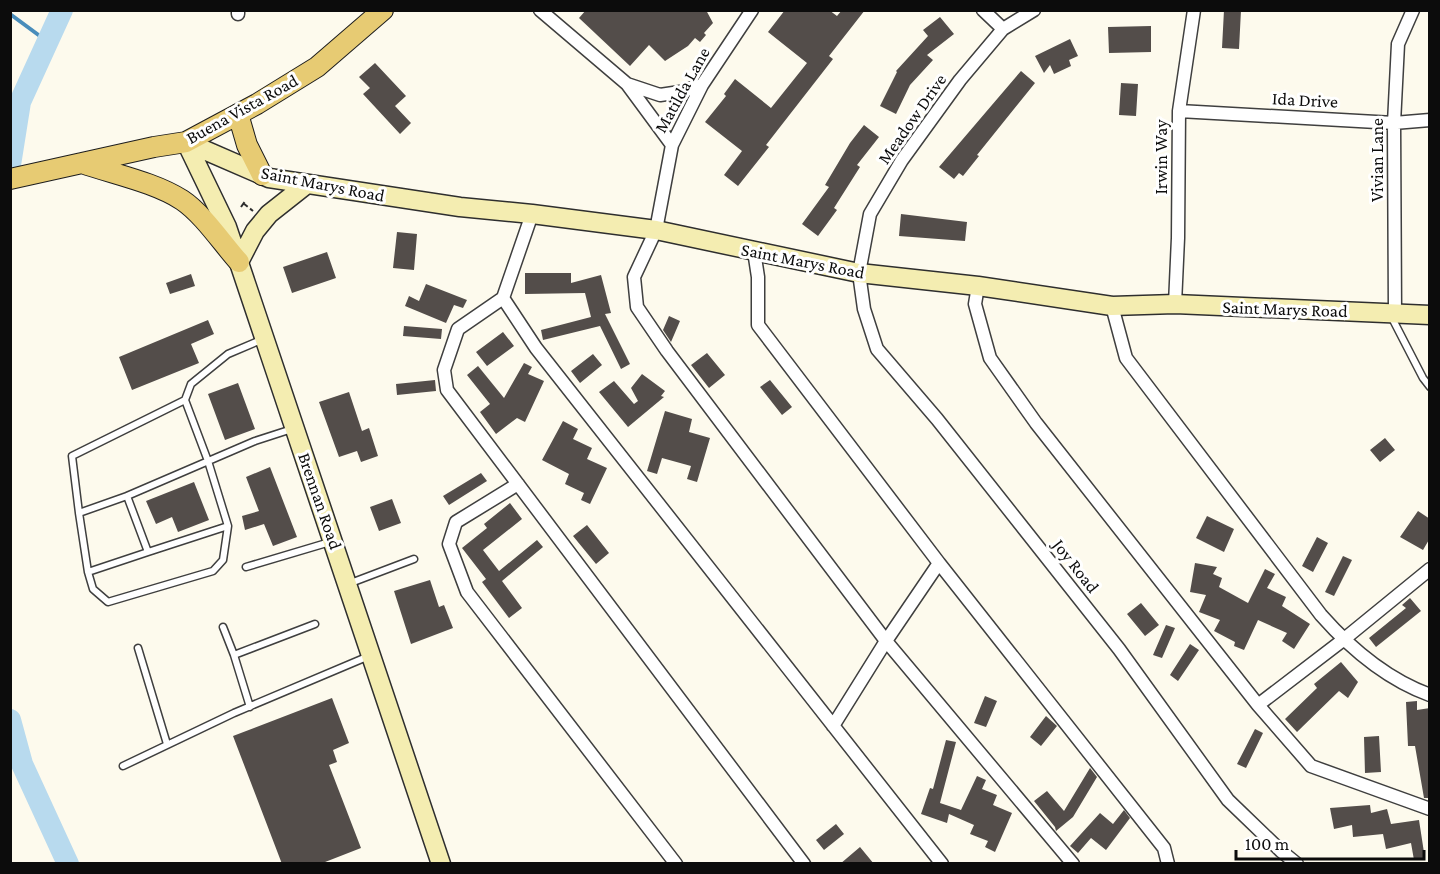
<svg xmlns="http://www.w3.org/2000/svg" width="1440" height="874" viewBox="0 0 1440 874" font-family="'Crimson Pro',serif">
	<rect width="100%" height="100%" fill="#fdfaed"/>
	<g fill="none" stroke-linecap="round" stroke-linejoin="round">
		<path stroke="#498dbb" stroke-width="4" d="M10 14 48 42"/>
		<path stroke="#b8daee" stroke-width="22" d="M10 165 20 102 62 10
			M10 720 22 764 68 864"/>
	</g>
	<path fill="#534d4a" d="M586 10H706L713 23 704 33 706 35 700 42 695 38 688 46 665 61 649 45 630 66 579 18Z
		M785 10H829L837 16 842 10H865L829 56 833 59 766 145 769 147 738 186 724 175 742 151 705 122 726 96 724 94 735 79 771 108 807 63 768 32Z
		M1224 10H1241L1239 49 1222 48Z
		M940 17 954 34 927 55 933 60 910 85 896 114 880 106 897 72 896 71 928 36 923 30Z
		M1151 26V52L1109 53 1108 27Z
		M1070 39 1078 56 1069 60 1071 66 1054 74 1050 65 1044 73 1035 56Z
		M375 63 406 96 395 106 411 123 400 134 363 94 370 88 359 77Z
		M1021 71 1035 83 977 155 979 156 963 176 959 173 954 179 939 167Z
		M1121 83 1138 84 1136 116 1119 115Z
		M864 125 879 137 857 165 860 167 834 208 837 210 818 236 802 224 829 187 825 185 850 143Z
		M901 214 967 222 965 241 899 236Z
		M397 232 417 234 414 270 393 268Z
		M327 252 336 278 292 293 283 267Z
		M525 273H571V283L601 275 611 313 605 314 630 364 621 369 600 326 543 340 541 330 591 317 585 293 525 294Z
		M191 274 195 286 170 294 166 283Z
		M426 284 467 300 463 308 454 305 446 323 405 306 409 296 419 301Z
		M669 316 680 321 671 342 663 330Z
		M208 320 214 334 191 344 199 363 132 390 119 357Z
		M404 326 442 329 441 339 403 336Z
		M503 332 514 346 487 366 476 352Z
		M707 353 725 375 709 388 691 365Z
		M593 354 602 365 580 383 571 371Z
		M524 363 532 367 528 374 544 381 525 422 517 418 496 434 480 412 490 404 467 375 478 366 504 398Z
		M642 374 665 391 661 396 664 397 628 427 599 392 614 381 634 404 638 401 631 388Z
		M435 380 436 391 397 395 396 384Z
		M770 380 792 407 782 415 760 387Z
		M238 383 255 429 225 440 208 394Z
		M349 392 362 431 369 428 378 456 361 462 357 451 339 457 319 402Z
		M665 411 692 419 689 432 710 438 697 482 687 479 691 466 662 458 657 474 647 471Z
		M563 421 578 429 573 439 592 448 587 459 607 468 590 504 581 500 584 493 565 484 569 474 542 460Z
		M1385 438 1395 450 1380 462 1370 450Z
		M270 467 297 537 273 546 264 524 245 530 242 516 259 511 246 477Z
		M481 473 487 481 449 505 443 496Z
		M194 482 209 520 178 532 172 517 156 524 146 501Z
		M392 499 401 523 379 531 370 507Z
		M510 503 522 519 483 550 499 571 537 540 543 547 502 581 522 608 509 618 482 582 486 579 462 548 487 528 484 524Z
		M1418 511 1430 519V538L1423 550 1400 537Z
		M1207 516 1234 529 1224 552 1196 538Z
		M587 525 609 553 596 564 573 536Z
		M1317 537 1328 543 1313 572 1302 566Z
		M1343 556 1352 560 1334 596 1325 592Z
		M1195 563 1217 567 1213 574 1222 578 1219 587 1248 603 1265 569 1275 574 1267 588 1286 597 1282 606 1310 624 1294 649 1282 641 1287 633 1258 620 1244 650 1234 646 1235 642 1214 631 1220 620 1199 612 1206 595 1190 592Z
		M430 580 439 607 444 605 453 628 411 644 394 591Z
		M1410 598 1421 611 1376 647 1369 638 1406 608 1402 605Z
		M1141 603 1159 625 1145 636 1127 614Z
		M1166 625 1175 628 1162 658 1153 655Z
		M1190 644 1199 650 1178 681 1170 675Z
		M1341 662 1358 682 1348 698 1339 691 1297 732 1285 719 1317 688 1314 684Z
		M985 696 997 701 986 727 974 723Z
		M332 698 349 743 333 750 337 762 329 765 361 848 320 864H282L233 736Z
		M1417 701V710L1430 708V798H1424L1415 746H1408L1406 702Z
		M1046 716 1057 726 1041 746 1030 737Z
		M1255 729 1263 733 1246 768 1237 764Z
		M1379 736 1381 772 1365 773 1364 737Z
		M946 740 956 742 940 803 961 810 977 776 986 780 982 789 997 795 993 805 1012 813 995 852 985 847 988 841 970 834 974 825 949 814 947 823 921 814 930 788 933 789Z
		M1090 768 1097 777 1073 817 1056 831 1055 827 1034 801 1047 791 1064 811Z
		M1370 805 1371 813 1387 809 1391 824 1419 820 1425 859 1414 860 1411 843 1386 849 1383 834 1353 837 1352 825 1334 829 1330 808Z
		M1124 810 1130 818 1106 850 1091 838 1078 853 1070 846 1100 813 1113 824Z
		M836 824 844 834 824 850 816 840Z
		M860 847 874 864H840Z"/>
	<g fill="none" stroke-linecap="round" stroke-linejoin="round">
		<defs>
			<path id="lane" d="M1391 316 1423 378 1430 387
				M185 400 72 456 79 513 127 496 148 552 228 526 208 461 185 400 191 384 228 354 261 340
				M127 496 255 441 292 429
				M79 513 88 572 93 589 108 602 213 571 223 560 228 526
				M246 567 330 542
				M88 572 148 552
				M348 584 414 559
				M223 627 234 655
				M138 648 167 744
				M250 707 234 655 315 624
				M123 766 234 713 369 656"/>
			<path id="street" d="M540 10 627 84 660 95 680 92 702 85
				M752 10 702 85 672 145 656 230 634 277 637 307 667 351 886 641 939 563 1164 848 1168 864
				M983 10 1003 29
				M1034 10 1003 29 960 80 902 160 870 214 859 273 864 309 877 349 937 419 1119 649 1228 800 1281 851 1297 864
				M238 14V10
				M627 84 672 145
				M1179 111 1394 123 1430 120
				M532 214 503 298 536 348 942 864
				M754 251 758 277V325L939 563
				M978 286 975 304 990 358 1036 423 1258 705 1311 766 1430 809
				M503 298 458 329 444 370 447 390 804 864
				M1175 304 1178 238 1179 111 1194 10
				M1112 306 1126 358 1321 615C1351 649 1386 679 1430 695
				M1395 313 1394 123 1398 44 1413 10
				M518 484 456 522 449 544 467 592 676 864
				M1258 705 1343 640 1430 569
				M833 726 886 641 1073 864"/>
			<path id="secondary" d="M186 142 269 178 460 207 532 214 656 230 859 273 978 286 1112 306 1175 304 1430 315
				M186 142 227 227 441 864
				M239 262 255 231 269 214 307 184"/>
			<path id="primary" d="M238 114 247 145 262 175
				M82 163C113 174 154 182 182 200 203 214 222 243 239 262
				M10 179 154 147 186 142 257 104 317 67 383 10"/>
		</defs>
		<use href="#lane" stroke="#3f3f3f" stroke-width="9"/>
		<use href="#street" stroke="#3f3f3f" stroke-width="15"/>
		<use href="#secondary" stroke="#2e2e2e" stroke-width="21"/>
		<use href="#primary" stroke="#1d1d1d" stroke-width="22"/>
		<path stroke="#2e2e2e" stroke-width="2" stroke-dasharray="6 3" stroke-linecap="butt" d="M243 203 253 211
			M241 207 246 200"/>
		<use href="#lane" stroke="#fff" stroke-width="6"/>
		<use href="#street" stroke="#fff" stroke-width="12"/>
		<use href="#secondary" stroke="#f4edb1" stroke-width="18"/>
		<use href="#primary" stroke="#e7cb73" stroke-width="20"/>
	</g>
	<g text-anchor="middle" stroke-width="6" stroke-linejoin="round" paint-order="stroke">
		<g font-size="18" fill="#0c0c0c" stroke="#fff">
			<text transform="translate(682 90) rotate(-61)" y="6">Matilda Lane</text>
			<text transform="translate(1305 100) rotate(3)" y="6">Ida Drive</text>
			<text transform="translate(242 109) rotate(-29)" y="6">Buena Vista Road</text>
			<text transform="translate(912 119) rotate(-55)" y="6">Meadow Drive</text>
			<text transform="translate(1161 157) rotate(-90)" y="6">Irwin Way</text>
			<text transform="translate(1377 160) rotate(-90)" y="6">Vivian Lane</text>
			<text transform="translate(323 184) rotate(11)" y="6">Saint Marys Road</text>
			<text transform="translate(803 261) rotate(11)" y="6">Saint Marys Road</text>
			<text transform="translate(1285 309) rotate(2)" y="6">Saint Marys Road</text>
			<text transform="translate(320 501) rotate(71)" y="6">Brennan Road</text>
			<text transform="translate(1076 566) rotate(52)" y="6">Joy Road</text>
		</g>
	</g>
	<rect width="1440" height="874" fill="none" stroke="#0c0c0c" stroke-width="24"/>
	<path d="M1236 850v9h188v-9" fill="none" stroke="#0c0c0c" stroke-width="3"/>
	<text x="1245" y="850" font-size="18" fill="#0c0c0c" stroke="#ffffff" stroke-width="4.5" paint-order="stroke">100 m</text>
</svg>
